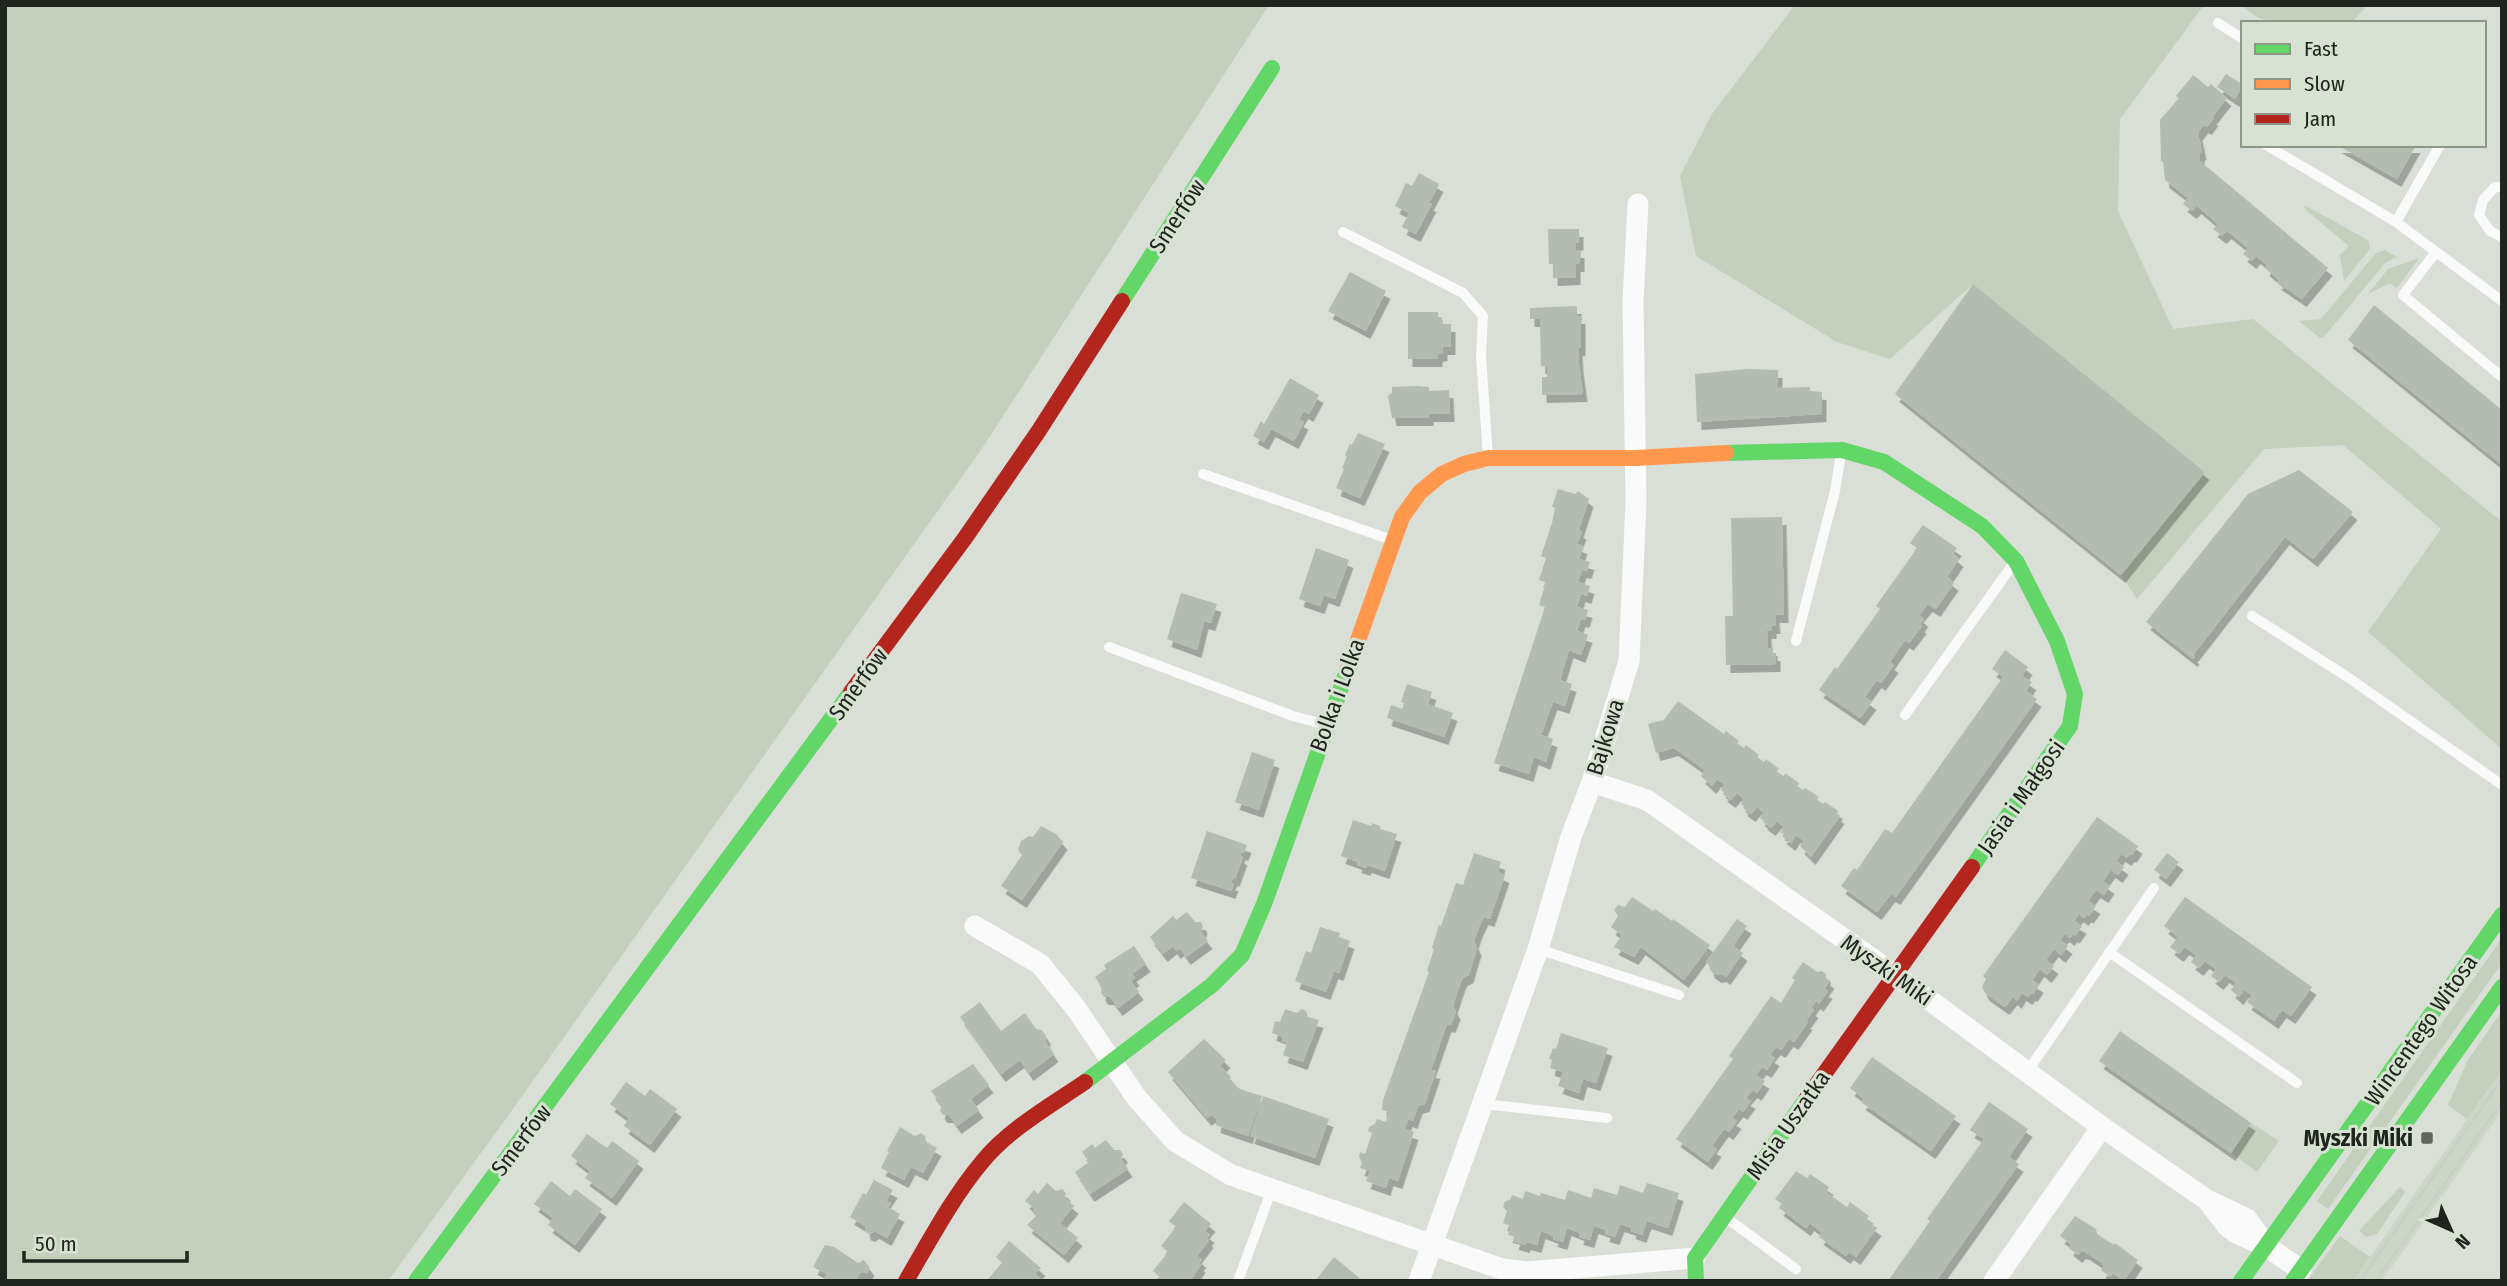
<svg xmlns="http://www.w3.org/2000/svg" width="2507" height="1286" viewBox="0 0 2507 1286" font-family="'Fira Sans Condensed',sans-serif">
	<defs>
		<filter id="shadow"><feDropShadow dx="4.5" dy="8" stdDeviation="0" flood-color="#0004"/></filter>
	</defs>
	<rect width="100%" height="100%" fill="#d9ded6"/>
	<path fill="#cdd7c8" d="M2502 1070V1111L2382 1281H2353Z"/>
	<path fill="#c4cfbd" d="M5 5H1269L983 447 515 1106 388 1281H5Z
		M1795 5H2204L2120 119 2118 211 2173 329 2253 319 2502 522V749L2368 632 2441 529 2343 445 2264 449 2137 599 2121 575 2205 472 1973 284 1890 359 1837 342 1696 256 1680 176 1712 114Z
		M2240 5H2368L2351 23H2277L2259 18Z
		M2304 205 2368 240 2370 249 2344 281 2340 255 2349 246 2306 210Z
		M2385 250 2397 257 2385 263 2324 337 2320 338 2299 321 2321 319 2376 253Z
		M2419 258 2397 288 2390 283 2368 294 2388 269Z
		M2502 938V963L2328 1209 2317 1201Z
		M2502 1011V1070L2467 1119 2448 1105 2468 1060Z
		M2251 1123 2279 1141 2257 1172 2231 1153Z
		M2400 1187 2405 1192 2377 1234 2366 1237 2359 1231Z
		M2340 1236 2370 1257 2353 1281H2307Z"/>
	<path fill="#b4bbb0" filter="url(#shadow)" d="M2226 74 2243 85 2235 99 2217 87Z
		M2193 75 2208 87 2211 84 2227 98 2212 117 2214 118 2207 127 2204 125 2198 133 2202 152 2200 153V161L2328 268 2302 299 2277 282 2279 280 2265 268 2267 265 2256 256 2252 261 2243 254 2248 248 2227 231 2222 236 2213 229 2218 224 2197 206 2192 211 2183 204 2188 198 2165 180 2163 161 2161 162 2160 120 2179 98 2176 96Z
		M2337 145H2416L2397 179Z
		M1419 173 1439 184 1429 203 1432 204 1416 234 1402 227 1409 213 1395 206 1406 183 1412 186Z
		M1548 229H1579V242L1576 243V250H1580V264H1576V277L1553 278V264H1549Z
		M1350 272 1386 291 1366 331 1328 311Z
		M1973 284 2205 472 2121 575 1895 394Z
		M2374 305 2502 410V465L2348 340Z
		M1577 306V316H1581V348H1578L1579 365 1583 394 1542 395V377H1547V367L1541 366 1540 319H1530V308Z
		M1408 312H1438V317H1442L1443 324H1451V347H1443V353L1438 354V359H1408Z
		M1748 369 1778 370V388L1810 387V391L1822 392V414L1697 422 1695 374Z
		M1290 378 1319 395 1309 414 1304 411 1299 419 1304 422 1294 441 1271 429 1264 442 1253 436 1261 421 1264 424Z
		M1417 386 1429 387V391L1449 390 1450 414H1429V418H1392L1388 396 1392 393V387Z
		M1358 433 1385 444 1360 498 1336 488 1344 469 1342 468 1347 456 1345 455 1350 444 1352 445Z
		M2299 470 2353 512 2313 559 2285 537 2193 655 2195 656 2193 659 2146 622 2248 494Z
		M1558 489 1575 494 1578 491 1589 499 1579 530 1582 532 1577 544 1583 546 1579 559 1590 562 1587 571 1582 570 1578 582 1590 586 1587 596 1581 594 1577 607 1588 610 1585 620 1581 619 1577 631 1588 635 1581 655 1569 650 1560 680 1572 684 1565 706 1553 702 1541 735 1553 739 1546 762 1534 757 1529 774 1494 763 1545 607 1539 605 1546 582 1539 580 1546 558 1541 556 1552 523 1555 508 1552 507Z
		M1782 517 1784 615H1775L1776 626H1772V631H1767L1768 648H1773V653H1776V664L1726 665 1725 616H1733L1731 518Z
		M1923 525 1957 548 1953 554 1959 559 1947 577 1954 583 1936 609 1928 604 1919 615 1924 619 1920 624 1922 626 1909 643 1905 640 1890 662 1894 665 1881 683 1877 680 1865 697 1872 702 1860 718 1819 690 1835 667 1837 669 1880 609 1876 606 1917 548 1910 543Z
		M1316 548 1349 560 1335 599 1324 595 1320 606 1299 599Z
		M1181 593 1217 604 1211 623 1204 621 1197 650 1167 639Z
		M2005 650 2028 667 2022 676 2032 682 2026 691 2037 699 1896 897 1891 894 1877 912 1841 886 1854 868 1857 870 1885 829 1892 833 2003 677 1992 669Z
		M1407 684 1432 692 1428 704 1453 713 1444 737 1387 718 1391 705 1402 709 1404 703 1401 702Z
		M1678 701 1724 734 1726 731 1739 741 1737 743 1741 746 1744 748 1746 745 1759 755 1757 757 1764 762 1766 759 1779 769 1777 771 1780 774 1784 776 1785 773 1799 783 1797 786 1803 790 1805 788 1819 797 1817 799 1820 802 1823 804 1825 802 1838 811 1837 814 1840 816 1811 857 1800 846 1804 841 1796 835 1791 843 1782 836 1784 834 1780 832 1784 827 1777 821 1771 828 1763 822 1764 821 1760 818 1764 813 1757 807 1751 814 1743 808 1744 806 1741 804 1744 799 1737 793 1731 800 1723 794 1724 792 1721 790 1725 785 1717 779 1712 786 1701 776 1705 770 1674 748 1656 753 1648 724 1664 720Z
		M1252 752 1275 760 1259 810 1235 802Z
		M2097 817 2138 846 2132 855 2130 854 2127 858 2121 854 2116 861 2124 867 2118 875 2111 870 2103 881 2110 886 2104 895 2096 890 2088 901 2096 906 2089 916 2087 914 2084 918 2079 914 2074 921 2082 926 2075 936 2073 934 2070 938 2065 934 2060 940 2068 946 2061 955 2054 949 2046 960 2054 966 2047 975 2040 969 2032 980 2039 985 2033 994 2031 993 2028 997 2022 993 2017 1001 2013 997 2005 1007 1985 993 1982 987 1986 979 1983 976Z
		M1353 820 1371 826 1372 823 1380 826V829L1397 834 1385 871 1367 865 1366 868 1357 865 1358 862 1341 856Z
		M1041 826 1056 834 1063 842 1022 900 1001 886 1022 855 1018 850 1021 841 1029 836 1033 837Z
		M1207 831 1247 845 1244 853 1241 852 1240 856 1243 857 1235 879 1233 878 1231 883H1234L1231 891 1191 878Z
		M1474 853 1501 862 1498 872 1505 875 1490 919 1484 917 1479 927 1474 941 1477 948 1473 961 1469 975 1463 978 1461 982 1453 1006 1456 1012 1451 1025 1447 1024 1431 1070 1436 1071 1425 1104 1418 1106 1413 1121 1408 1119 1405 1129 1414 1132 1398 1181 1389 1178 1386 1188 1366 1181 1370 1171 1360 1168 1362 1163 1359 1157 1360 1152 1365 1154 1372 1133 1368 1131 1369 1127 1375 1124 1377 1119 1386 1122 1389 1112 1382 1110 1383 1100 1429 972 1427 971 1434 949 1432 948 1439 925 1441 926 1456 883 1463 885Z
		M2167 853 2179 862 2166 879 2154 870Z
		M1632 897 1653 911 1655 909 1672 921 1673 919 1710 945 1684 980 1641 947 1634 957 1614 947 1622 935 1611 927 1618 916 1614 910 1618 905 1625 907Z
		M2185 897 2312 987 2291 1016 2282 1010 2274 1021 2247 1002 2252 995 2244 990 2239 997 2231 990 2236 983 2225 975 2219 982 2211 976 2216 969 2205 961 2199 968 2191 962 2196 955 2185 947 2179 954 2170 947 2178 937 2164 926Z
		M1187 912 1195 922H1201L1203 926 1201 932 1208 941 1186 957 1180 948 1176 951 1173 946 1163 954 1150 937 1173 916 1176 920Z
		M1737 919 1747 926 1735 943V947L1743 953 1726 977 1722 974 1717 975 1710 970 1709 965 1706 962Z
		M1320 927 1340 933 1339 937 1350 941 1339 973 1334 971 1326 992 1295 981 1306 951 1311 953Z
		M1134 946 1146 964 1132 974 1135 978 1131 981 1139 992 1118 1008 1110 997H1104L1101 993 1102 987 1095 977 1106 969 1104 965Z
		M1803 962 1817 972 1822 971 1826 974V978L1830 981 1824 989 1828 991 1819 1004 1816 1001 1811 1008 1814 1010 1806 1021 1808 1022 1794 1042 1789 1039 1781 1050 1776 1047 1770 1055 1775 1058 1767 1070 1762 1067 1756 1075 1765 1081 1757 1093 1753 1090 1746 1098 1751 1101 1743 1112 1739 1109 1732 1118 1737 1121 1729 1132 1724 1129 1712 1146 1717 1149 1708 1162 1676 1139 1733 1059 1729 1056 1771 996 1781 1003 1795 980 1792 978Z
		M980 1002 1001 1031 1025 1013 1036 1029 1042 1030 1046 1036 1045 1041 1054 1054 1029 1073 1020 1060 1001 1074 960 1017Z
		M1285 1009 1297 1013 1302 1009 1306 1011 1308 1017 1319 1020 1303 1062 1283 1055 1287 1043 1282 1041 1283 1037 1272 1033 1275 1021 1280 1022Z
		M2120 1031 2251 1123 2231 1153 2099 1061Z
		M1561 1033 1608 1048 1596 1083 1583 1079 1579 1093 1558 1086 1563 1072 1550 1068 1552 1060 1549 1059 1553 1048 1556 1049Z
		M1204 1039 1226 1060 1220 1066 1231 1077 1228 1080 1240 1089 1262 1096 1248 1136 1216 1125 1217 1119 1211 1115 1207 1118 1168 1072Z
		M1872 1057 1956 1116 1931 1151 1861 1102 1864 1099 1850 1088Z
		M973 1064 989 1085 971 1099 979 1110 957 1126 949 1115H943L940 1111 942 1105 931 1091Z
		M626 1082 645 1096 650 1089 677 1109 650 1145 624 1126 629 1118 610 1104Z
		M1263 1096 1329 1119 1315 1158 1250 1136Z
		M1989 1102 2028 1129 2009 1157 2019 1164 1936 1281H1888L1930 1221 1927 1219 1984 1139 1970 1130Z
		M900 1127 915 1136 921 1133 925 1136 926 1142 937 1148 923 1173 911 1167 904 1180 881 1168 889 1152 887 1151Z
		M587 1134 607 1148 612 1141 639 1161 612 1198 585 1178 590 1171 571 1156Z
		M1106 1140 1114 1150H1120L1123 1154 1121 1159 1128 1169 1090 1194 1075 1172 1089 1162 1082 1152 1092 1144 1095 1148Z
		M1796 1171 1807 1178 1810 1174 1829 1187 1826 1192 1847 1207 1850 1202 1869 1216 1866 1220 1877 1228 1856 1257 1849 1252 1846 1256 1819 1237 1822 1233 1810 1223 1806 1228 1779 1208 1782 1204 1775 1199Z
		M874 1180 893 1190 886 1201 891 1203 888 1208 900 1214 887 1238 875 1231 870 1234 866 1232 865 1226 850 1217 863 1193 866 1195Z
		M551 1181 570 1196 575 1189 602 1209 575 1245 548 1225 553 1218 534 1204Z
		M1047 1183 1056 1191 1062 1189 1066 1193 1065 1198 1074 1206 1060 1223 1078 1238 1064 1255 1027 1225 1036 1216 1032 1212 1035 1209 1025 1201 1034 1190 1038 1194Z
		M1647 1183 1679 1193 1668 1228 1647 1221 1642 1235 1631 1231 1632 1228 1620 1224 1615 1237 1605 1234 1606 1230 1594 1226 1590 1240 1579 1237 1580 1233 1567 1228 1563 1242 1553 1239 1554 1236 1541 1231 1537 1245 1526 1242 1525 1245 1514 1242 1516 1237 1508 1235 1511 1226 1503 1223 1507 1211 1503 1207 1505 1201 1510 1200 1512 1195 1523 1199 1525 1191 1540 1196 1541 1193 1565 1200 1568 1190 1591 1198 1594 1188 1617 1195 1620 1185 1643 1193Z
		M1184 1202 1211 1224 1205 1231 1210 1235 1207 1238 1209 1240 1197 1256 1202 1260 1199 1263 1201 1265 1190 1281H1158L1160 1277 1153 1271 1168 1252 1161 1246 1176 1227 1169 1221Z
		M2075 1216 2096 1229 2097 1234 2114 1245 2115 1243 2138 1260 2124 1281 2113 1273 2110 1277 2101 1270 2104 1266 2102 1263 2085 1252 2081 1251 2078 1255 2069 1248 2071 1244 2060 1236Z
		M1009 1241 1041 1268 1035 1274 1043 1281 988 1279 1002 1263 996 1257Z
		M825 1245 834 1247 858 1263 864 1260 870 1268 867 1273H860L856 1281 850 1279 849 1281H823L827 1274 813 1267Z
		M1334 1257 1363 1281H1315Z"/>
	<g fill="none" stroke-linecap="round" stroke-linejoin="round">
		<path stroke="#f9faf9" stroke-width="10" d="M2218 23 2243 39
			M2266 145 2396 222 2502 301
			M2502 187H2495L2483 200 2479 215 2490 231 2502 237
			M2396 222 2440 145
			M1343 232 1463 293 1483 316 1481 356 1488 456
			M2436 252 2403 295 2502 377
			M1203 474 1392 540
			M2252 616 2346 676 2502 785
			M1796 641 1835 491 1841 453
			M1109 647 1293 716 1327 725
			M1905 715 2014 563
			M1538 949 1679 995
			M2109 952 2297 1083
			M2027 1072 2154 888
			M1484 1104 1607 1118
			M1725 1217 1796 1269
			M1238 1281 1272 1189"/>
		<path stroke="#f9faf9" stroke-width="21" d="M1592 782 1647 800 1894 974 2102 1127 2207 1200 2247 1219 2266 1246
			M975 926 1040 964 1075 1007 1136 1097 1175 1141 1231 1175 1502 1269 1527 1272 1695 1258
			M2208 1201 2227 1226 2236 1233 2266 1246 2301 1270
			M1419 1281 1538 949 1571 837 1592 782 1629 661 1636 502 1633 301 1638 204
			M1994 1281 2102 1127"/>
		<path stroke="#63d668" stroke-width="16" d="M1122 301 1272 68
			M1726 453 1842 450 1884 462 1982 526 2016 561 2057 641 2075 694 2070 726 1972 867
			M1085 1082 1212 985 1242 955 1264 904 1347 671
			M416 1281 851 692
			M1696 1281 1695 1258 1807 1098
			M2241 1281 2502 915
			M2293 1281 2502 987"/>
		<path stroke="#ff974d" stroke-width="16" d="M1347 671 1402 517 1420 492 1442 474 1464 464 1488 458H1636L1726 453"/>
		<path stroke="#b3261e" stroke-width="16" d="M851 692 965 538 1038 432 1122 301
			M1807 1098 1972 867
			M906 1281C930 1240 952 1198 982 1162 1009 1129 1050 1106 1085 1082"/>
		<path stroke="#cbcdca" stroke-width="2" d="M2360 1281 2502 1079
			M2376 1281 2502 1102"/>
	</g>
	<rect fill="#61655e" stroke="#d8e2d2" stroke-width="2.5" x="2420" y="1131" width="14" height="14" rx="3.5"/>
	<g text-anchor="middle" stroke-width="6" stroke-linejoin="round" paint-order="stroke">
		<g font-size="23" fill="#20241e" stroke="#d8e2d2">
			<text transform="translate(1177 216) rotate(-57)" y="8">Smerfów</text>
			<text transform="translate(858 684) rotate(-54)" y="8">Smerfów</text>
			<text transform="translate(1337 695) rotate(-70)" y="8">Bolka i Lolka</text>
			<text transform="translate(1605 737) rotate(-73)" y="8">Bajkowa</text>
			<text transform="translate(2021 797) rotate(-55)" y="8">Jasia i Małgosi</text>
			<text transform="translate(1887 970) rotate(35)" y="8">Myszki Miki</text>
			<text transform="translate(2421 1030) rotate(-55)" y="8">Wincentego Witosa</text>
			<text transform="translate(1788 1125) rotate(-55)" y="8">Misia Uszatka</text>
			<text transform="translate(521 1140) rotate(-53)" y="8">Smerfów</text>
		</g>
		<g font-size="23" font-weight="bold" fill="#20241e" stroke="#d8e2d2" text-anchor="end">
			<text x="2413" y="1146">Myszki Miki</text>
		</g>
	</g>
	<rect width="2507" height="1286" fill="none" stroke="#20241e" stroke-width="14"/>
	<rect x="2241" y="21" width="245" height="126" fill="#d8e2d2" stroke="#8e968a" stroke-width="2"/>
	<rect x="2255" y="44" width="35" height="10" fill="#63d668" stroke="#8e968a" stroke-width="2"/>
	<text x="2304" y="56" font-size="21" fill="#20241e">Fast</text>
	<rect x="2255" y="79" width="35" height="10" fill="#ff974d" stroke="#8e968a" stroke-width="2"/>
	<text x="2304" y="91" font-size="21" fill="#20241e">Slow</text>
	<rect x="2255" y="114" width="35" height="10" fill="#b3261e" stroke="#8e968a" stroke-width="2"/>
	<text x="2304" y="126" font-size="21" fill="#20241e">Jam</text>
	<g transform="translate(2451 1230) rotate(135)" stroke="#d8e2d2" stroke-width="5" paint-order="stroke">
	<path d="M0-5L12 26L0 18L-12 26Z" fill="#20241e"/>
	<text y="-10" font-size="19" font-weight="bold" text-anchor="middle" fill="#20241e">N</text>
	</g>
	<path d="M24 1251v10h163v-10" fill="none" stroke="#20241e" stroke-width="3.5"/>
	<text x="35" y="1251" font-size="21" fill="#20241e" stroke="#d8e2d2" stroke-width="5" paint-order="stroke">50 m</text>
</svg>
